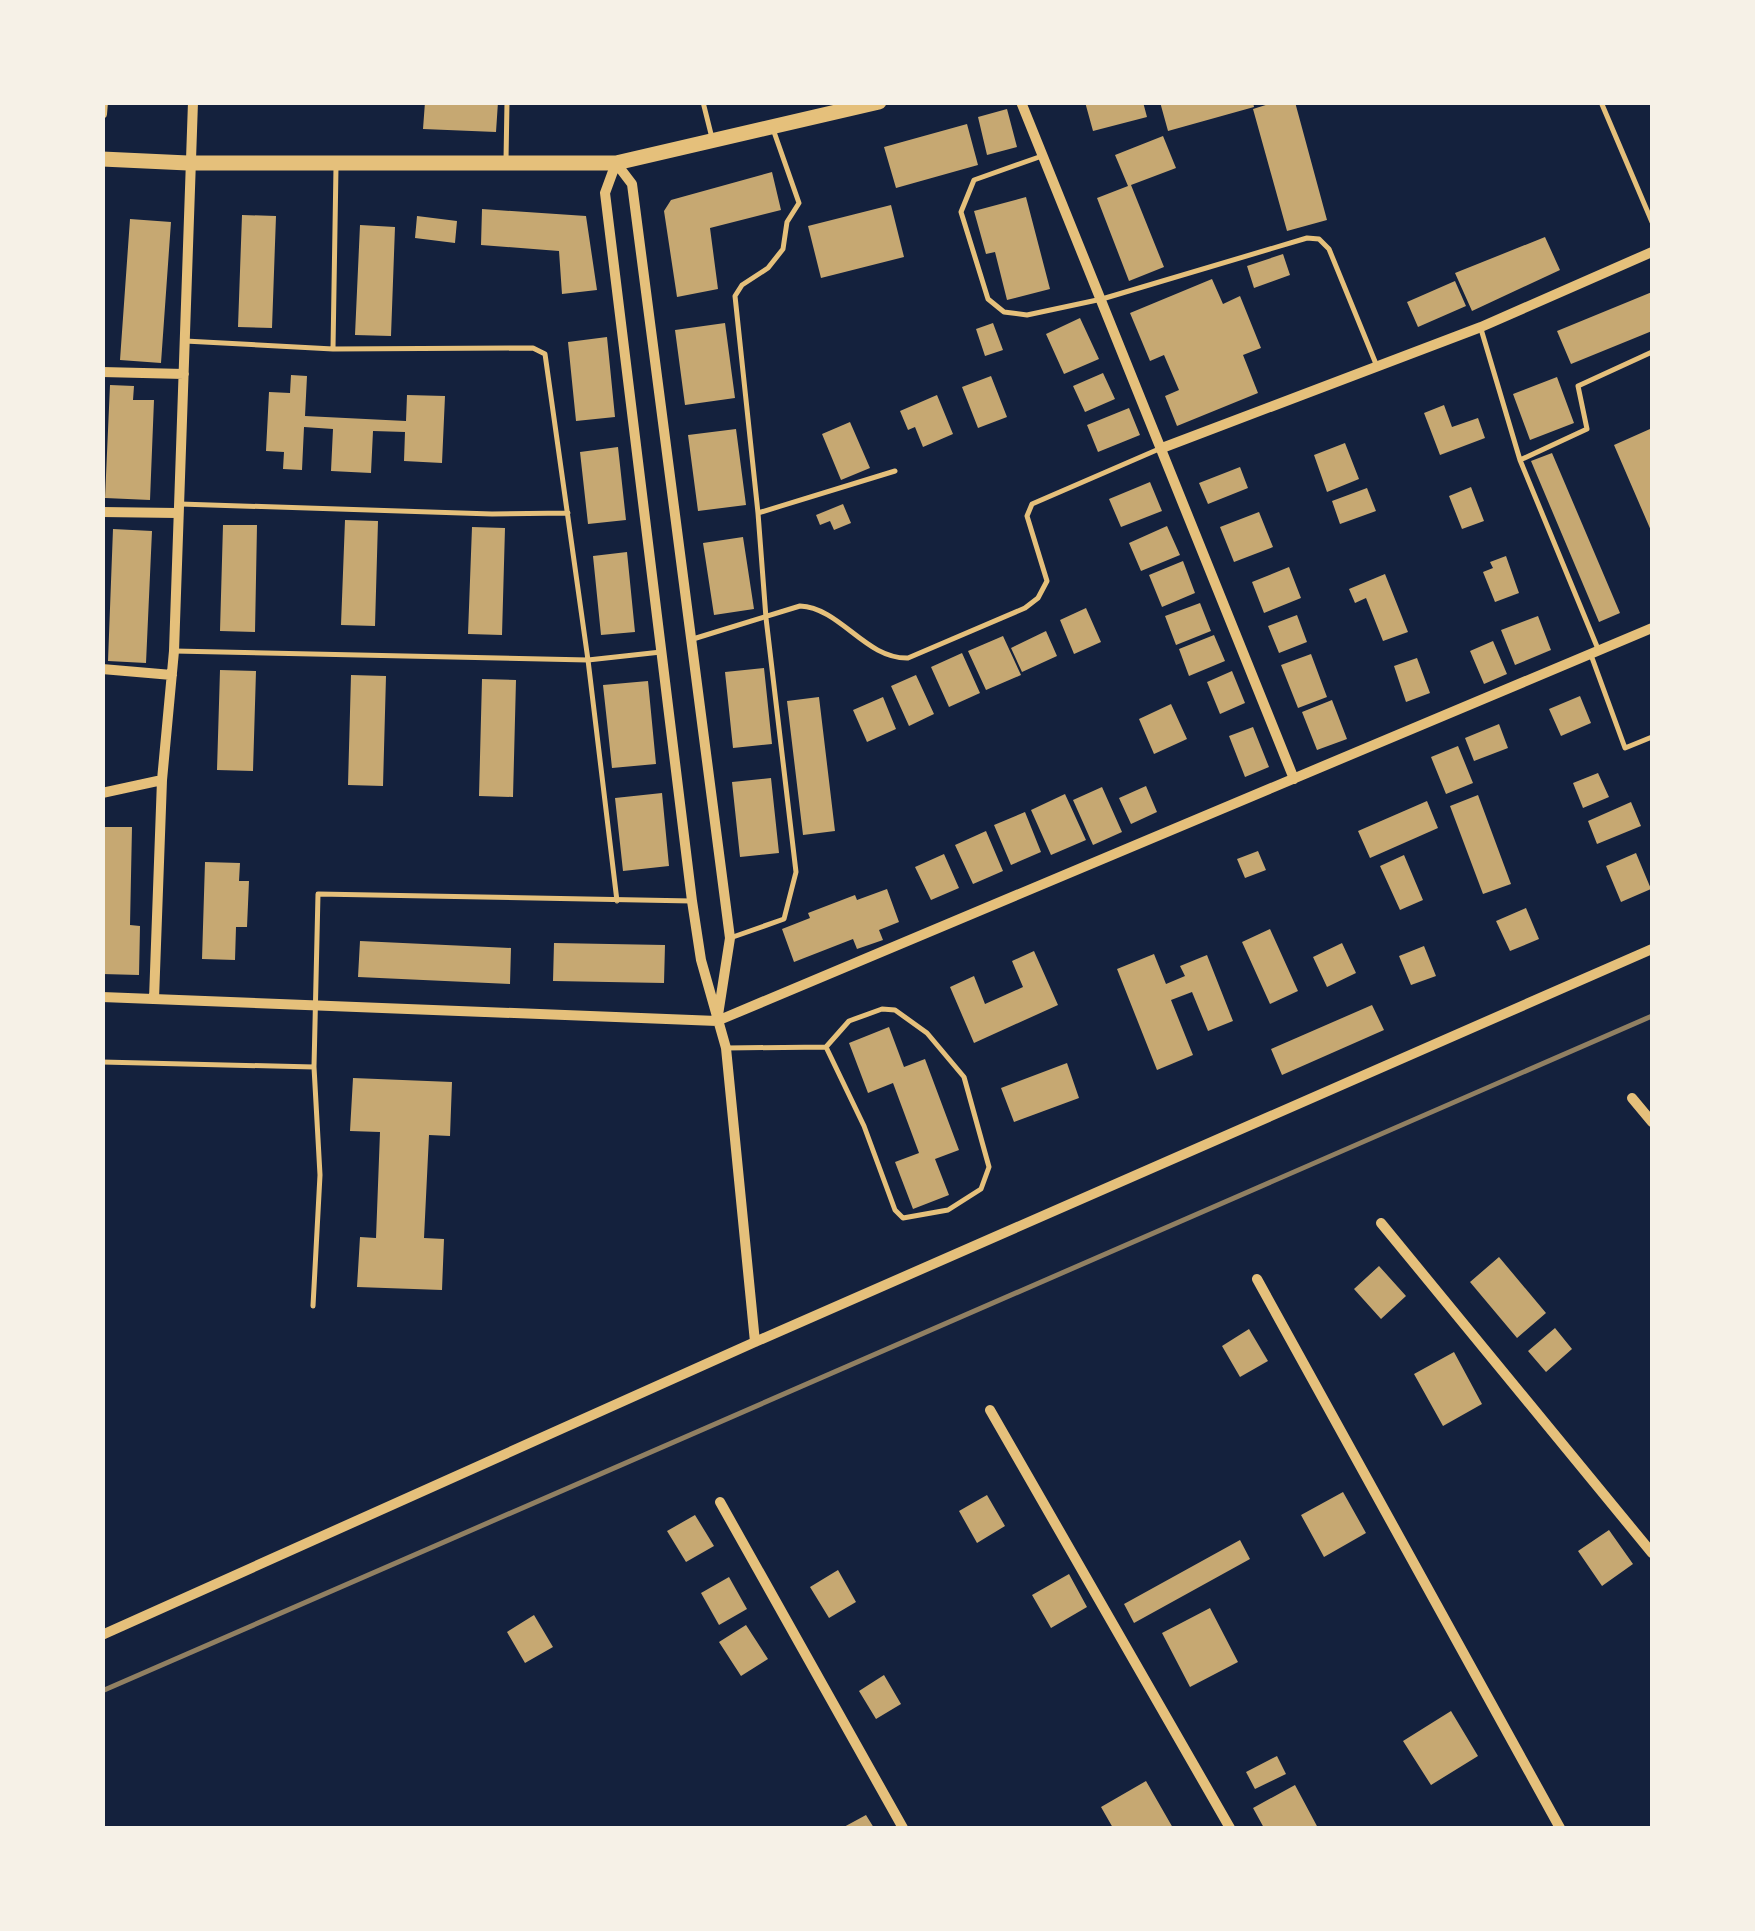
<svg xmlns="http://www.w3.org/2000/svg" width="1755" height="1931" viewBox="0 0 1755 1931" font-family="Mulish,sans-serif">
	<rect width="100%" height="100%" fill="#14213d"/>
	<path fill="#c6a872" d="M425 102H498L496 132 423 129Z
		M1085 102H1143L1147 117 1093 131Z
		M1160 102H1253L1254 107 1168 131Z
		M1275 102H1295L1327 220 1287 231 1253 109Z
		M1007 109 1017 147 987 155 978 117Z
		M967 124 978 165 896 188 884 147Z
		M1163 136 1176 168 1131 185 1164 267 1129 281 1097 198 1128 186 1115 155Z
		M772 172 781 210 710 228 718 289 677 297 664 211 671 200Z
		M1026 197 1050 289 1007 300 995 252 986 254 974 211Z
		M891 205 904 257 821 278 808 226Z
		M482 209 586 216 597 290 562 294 559 251 481 245Z
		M242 215 276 216 272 328 238 327Z
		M417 216 457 221 455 243 415 238Z
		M130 219 171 222 161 363 120 360Z
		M360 225 395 227 391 336 355 335Z
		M1545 237 1560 270 1472 311 1455 273Z
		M1283 254 1290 275 1254 288 1247 266Z
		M1212 279 1223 304 1240 296 1261 348 1243 355 1258 393 1177 426 1165 396 1179 390 1164 355 1150 361 1130 313Z
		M1455 281 1466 306 1418 327 1407 302Z
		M1652 292V331L1571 364 1557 331Z
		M1080 318 1099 359 1064 374 1046 334Z
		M725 323 735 398 685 405 675 330Z
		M993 323 1003 350 985 356 976 329Z
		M607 337 615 417 576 421 568 342Z
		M1103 373 1115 399 1085 412 1073 386Z
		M291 375 307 376 305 416 406 421 407 395 445 396 442 463 404 461 405 432 373 431 371 473 331 471 333 429 304 427 302 470 283 469 284 452 266 451 269 392 290 393Z
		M991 376 1007 417 978 428 962 387Z
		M1557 377 1574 423 1530 440 1513 394Z
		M110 385 134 386 133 400H154L150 500 105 498Z
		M937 395 953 434 923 447 915 427 908 430 900 411Z
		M1444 405 1452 427 1478 418 1485 438 1440 455 1424 413Z
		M1129 408 1140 435 1098 452 1087 425Z
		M850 422 870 468 841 480 822 434Z
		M736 429 746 505 698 511 688 435Z
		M1650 429 1652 435V533L1614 445Z
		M1345 443 1359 479 1327 492 1314 455Z
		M618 447 626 520 588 524 580 452Z
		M1552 453 1620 613 1599 622 1531 461Z
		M1240 467 1248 488 1208 504 1199 483Z
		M1150 482 1162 511 1121 527 1109 499Z
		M1471 487 1484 521 1462 529 1449 496Z
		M1367 488 1376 511 1340 524 1332 501Z
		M843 504 851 523 834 530 830 521 820 525 816 515Z
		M1259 512 1273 547 1234 562 1220 527Z
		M345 520 378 521 375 626 341 625Z
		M223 525H257L255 632 220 631Z
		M1167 526 1180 555 1141 571 1129 543Z
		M472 527 505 528 502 635 468 634Z
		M113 529 152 531 146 663 108 661Z
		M743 537 754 609 714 615 703 543Z
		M627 552 635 632 601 635 593 556Z
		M1506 556 1519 593 1495 602 1483 572 1493 568 1490 562Z
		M1183 561 1195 593 1162 607 1149 575Z
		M1289 567 1301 598 1264 613 1252 582Z
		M1385 574 1408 632 1383 641 1366 598 1355 603 1349 589Z
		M1200 603 1211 631 1176 645 1165 616Z
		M1086 608 1101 642 1074 654 1060 620Z
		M1297 615 1307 642 1279 653 1268 626Z
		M1538 616 1551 650 1515 665 1501 630Z
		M1046 631 1057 656 1022 672 1011 648Z
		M1214 635 1225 661 1189 676 1179 649Z
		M1003 636 1021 675 986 690 968 651Z
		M1493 641 1507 674 1484 684 1470 651Z
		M962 653 980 693 949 707 931 667Z
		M1311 654 1327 697 1298 708 1281 665Z
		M1417 658 1430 693 1406 702 1394 666Z
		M764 668 772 744 733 748 725 672Z
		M220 670 256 671 253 771 217 770Z
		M1232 671 1245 703 1220 714 1207 682Z
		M351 675 386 676 383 786 348 785Z
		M916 675 934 714 909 726 891 686Z
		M482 679 516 680 513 797 479 796Z
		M648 681 656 764 612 768 603 685Z
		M1580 696 1591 723 1561 736 1549 709Z
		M819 697 835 831 803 835 787 701Z
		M883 697 896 729 867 742 853 710Z
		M1332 700 1347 739 1317 750 1302 712Z
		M1171 704 1187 739 1154 754 1139 719Z
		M1499 724 1508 748 1474 761 1465 738Z
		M1253 727 1269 767 1245 777 1229 736Z
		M1458 746 1473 783 1446 794 1431 757Z
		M1598 773 1609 797 1583 808 1573 783Z
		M771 778 779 853 740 857 732 782Z
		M1146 786 1157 812 1131 824 1119 798Z
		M1102 787 1122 832 1093 845 1073 800Z
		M662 793 669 866 623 871 615 798Z
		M1065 794 1086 840 1051 855 1031 810Z
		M1478 795 1511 884 1483 894 1450 806Z
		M1427 801 1438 828 1370 858 1358 831Z
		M1631 802 1641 826 1597 844 1588 821Z
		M1025 812 1041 852 1011 865 994 825Z
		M102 827H132L130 925 140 926 139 975 102 974Z
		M986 831 1003 871 973 884 955 845Z
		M1258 851 1266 870 1245 878 1237 859Z
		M1636 853 1651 889 1621 902 1606 866Z
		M944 854 959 888 931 900 915 867Z
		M1404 855 1423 900 1400 910 1380 866Z
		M205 862 240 863 239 881H249L247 927H236L235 960 202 959Z
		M887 889 899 922 879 930 883 940 857 949 853 939 794 962 782 929 810 918 808 913 855 895 857 900Z
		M1526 908 1539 939 1510 951 1496 921Z
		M1270 929 1298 991 1270 1004 1242 942Z
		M360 941 511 948 510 984 358 977Z
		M554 943 665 945 664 983 553 981Z
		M1342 943 1356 973 1327 987 1313 957Z
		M1424 946 1436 976 1411 985 1399 956Z
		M1034 951 1058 1005 974 1043 950 987 974 976 985 1004 1023 987 1012 961Z
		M1154 954 1166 984 1185 976 1180 966 1207 955 1233 1021 1208 1031 1192 992 1171 1000 1193 1055 1157 1070 1117 969Z
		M1372 1005 1384 1030 1282 1075 1271 1049Z
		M889 1027 904 1067 925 1059 959 1150 935 1159 949 1195 913 1209 895 1162 919 1153 893 1083 868 1093 849 1043Z
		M1067 1063 1079 1098 1014 1122 1001 1088Z
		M353 1078 452 1082 450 1136 429 1135 424 1238 444 1239 442 1290 357 1287 360 1237 376 1238 380 1132 350 1131Z
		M1499 1257 1546 1313 1517 1338 1470 1282Z
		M1379 1266 1406 1296 1381 1319 1354 1289Z
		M1555 1328 1572 1349 1546 1372 1528 1351Z
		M1249 1329 1268 1361 1240 1377 1222 1346Z
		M1454 1352 1482 1404 1443 1426 1414 1374Z
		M1343 1492 1366 1533 1324 1557 1301 1515Z
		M987 1495 1005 1526 977 1543 959 1511Z
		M695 1515 714 1546 686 1562 667 1531Z
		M1609 1530 1633 1564 1602 1586 1578 1551Z
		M1240 1540 1250 1559 1134 1623 1124 1604Z
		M838 1570 856 1602 829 1618 810 1587Z
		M1069 1574 1087 1607 1051 1628 1032 1595Z
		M729 1577 747 1609 719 1625 701 1593Z
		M1210 1608 1238 1662 1190 1687 1162 1633Z
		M534 1615 553 1647 525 1663 507 1632Z
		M746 1625 768 1659 741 1676 719 1642Z
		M884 1675 901 1704 876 1719 859 1691Z
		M1451 1711 1478 1756 1431 1785 1403 1741Z
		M1277 1756 1286 1774 1255 1789 1246 1772Z
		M1146 1781 1173 1828H1113L1101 1807Z
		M1295 1785 1318 1828H1264L1253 1808Z
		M866 1815 874 1828H842Z"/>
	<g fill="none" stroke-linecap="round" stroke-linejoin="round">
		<path stroke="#e5c07b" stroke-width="5" d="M703 102 712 138
			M1601 102 1652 222
			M1042 156 974 180 961 212 988 299 1004 312 1027 315 1102 299 1307 238 1319 239 1329 249 1376 364
			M506 160 507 102
			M1481 329 1520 460
			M185 341 333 349 533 348 545 354 588 660 617 901
			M333 349 336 167
			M180 504 492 514 568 513
			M758 513 895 471
			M693 639 800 606C841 608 865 659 908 658L1025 608 1038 598 1047 581 1027 516 1032 504 1159 449
			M1598 649 1520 460 1587 429 1578 386 1652 352
			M174 651 588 660 661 652
			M1591 655 1625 748 1652 737
			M730 938 784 919 796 872 766 618 758 513 735 296 742 285 768 268 783 249 787 222 799 203 773 129
			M726 1048 826 1047 864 1126 895 1210 903 1218 948 1210 981 1189 989 1167 964 1077 927 1033 895 1010 882 1009 849 1021 826 1047
			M102 1062 314 1067
			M313 1306 320 1175 314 1067 318 894 692 901"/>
		<path stroke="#e5c07b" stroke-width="10" d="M1021 102 1294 779
			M102 114 103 102
			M616 163 605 193 692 901 701 960 726 1048 755 1342
			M616 163 632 184 730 938 718 1015
			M102 372 184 374
			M1162 448 1481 327 1652 252
			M102 512 177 513
			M102 669 172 675
			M102 793 162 780
			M102 997 717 1021 1652 628
			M154 999 162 780 174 651 193 102
			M1632 1098 1652 1122
			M1381 1223 1652 1553
			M1257 1279 1560 1828
			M990 1410 1230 1828
			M720 1502 903 1828
			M102 1635 755 1342 1652 949"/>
		<path stroke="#e5c07b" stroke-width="15" d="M102 159 188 163H616L879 102"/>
		<path stroke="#918062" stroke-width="5" d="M102 1691 1652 1016"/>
	</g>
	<rect width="1755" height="1931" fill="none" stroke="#f6f1e7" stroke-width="210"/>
</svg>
